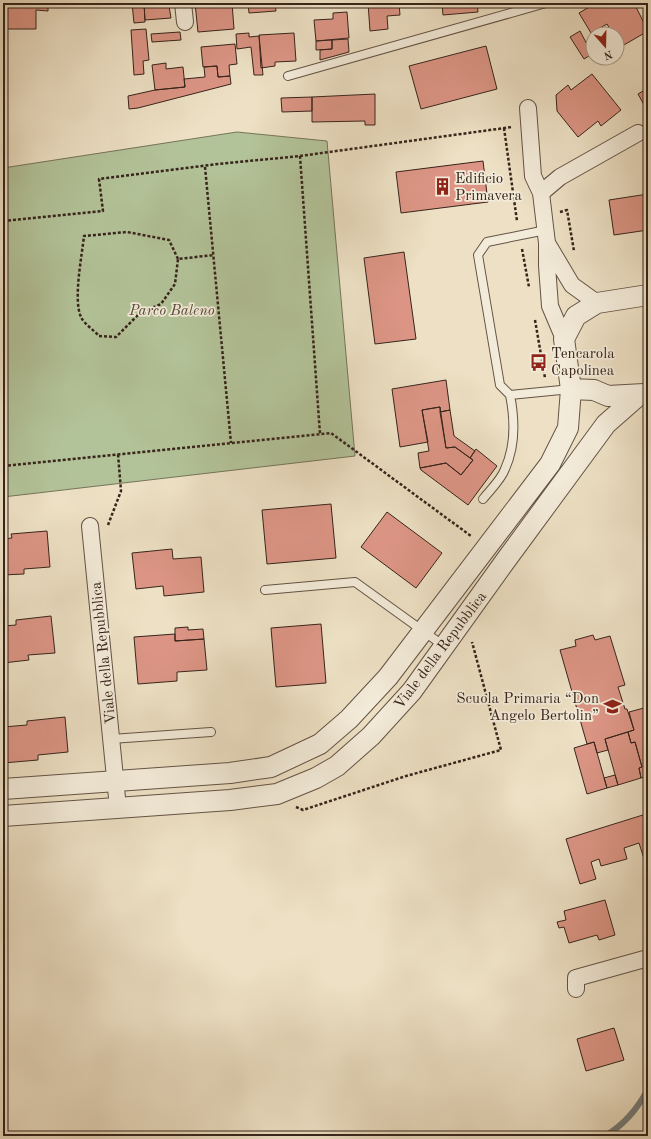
<svg xmlns="http://www.w3.org/2000/svg" width="651" height="1139" viewBox="0 0 651 1139" font-family="'Old Standard TT',serif">
	<rect width="100%" height="100%" fill="#ede0c4"/>
	<filter id="stains"><feTurbulence type="fractalNoise" baseFrequency=".005" numOctaves="4"/><feColorMatrix values="0 0 0 0 .2 0 0 0 0 .09 0 0 0 0 .02 0 0 0 .5 -.17"/></filter>
	<radialGradient id="worn" r=".72"><stop offset=".6" stop-color="#630" stop-opacity="0"/><stop offset="1" stop-color="#630" stop-opacity=".3"/></radialGradient>
	<path fill="#b3c399" stroke="#75745a" d="M237 132 327 141 355 456 3 497V168Z"/>
	<g fill="none" stroke-linecap="round" stroke-linejoin="round">
		<path stroke="#757e7d" stroke-width="6" d="M605 1136C624 1125 638 1108 648 1089"/>
	</g>
	<path fill="#dc9585" stroke="#37241b" d="M3 3H48V11L36 10V29H4Z
		M132 3H144L145 22 134 23Z
		M144 3H163L164 6H169L171 18 145 20Z
		M195 3H232L234 29 198 32Z
		M248 3H275L276 11 249 13Z
		M368 3H399L400 15 387 16 388 29 370 31Z
		M453 3H477L478 12 443 15 442 4Z
		M596 3H634L648 31 617 49V34H606L611 31 607 24 591 33 579 13Z
		M347 12 349 38 316 41 314 20 333 19V13Z
		M146 29 149 60 143 61 144 74 134 75 131 30Z
		M580 31 592 54 584 59 570 37Z
		M180 32 181 40 152 42 151 34Z
		M249 33V37L259 36 263 75H254L251 47 237 49 236 34Z
		M294 33 296 61 275 62V66L261 68 259 35Z
		M348 39 349 52 320 60V50L332 49V40Z
		M332 40V49L316 50V41Z
		M235 44 237 64 229 65 230 76 218 77 217 66 203 67 201 47Z
		M486 46 497 89 421 109 409 66Z
		M166 63V69L183 67 185 87 155 90 152 65Z
		M217 66 218 77 230 76 231 84 138 108 129 109 128 96 155 90 185 87 184 79 205 77 204 67Z
		M592 74 621 110 601 126 598 121 578 137 557 111 556 95 568 85 571 90Z
		M648 88V112L638 94Z
		M375 94V125H365V121L312 122V97Z
		M312 97V111L282 112 281 98Z
		M483 161 488 202 401 213 396 172Z
		M648 194V230L614 235 609 200Z
		M404 252 416 339 375 344 364 258Z
		M446 380 450 410 440 412V407L422 410 428 442 400 447 392 389Z
		M440 407 446 448 455 447 473 460 461 475 446 463 420 468 418 453 429 451 422 410Z
		M450 410 454 436 475 451 470 458 455 447 446 448 440 412Z
		M476 449 497 466 468 505 421 470 420 468 446 463 461 475 473 460 470 458Z
		M331 504 336 558 267 564 262 510Z
		M387 512 442 553 416 588 361 547Z
		M47 531 50 567 24 569V574L3 575V539L12 538 11 534Z
		M172 549 173 559 201 557 204 592 164 596 163 586 136 589 132 553Z
		M51 616 55 653 28 655 29 660 3 663V626L16 625V620Z
		M321 624 326 683 276 687 271 628Z
		M188 627V630L203 629 204 639 175 641V628Z
		M175 634V641L204 639 207 670 177 672V681L138 684 134 637Z
		M593 635 595 640 610 636 625 685 618 687 625 709H627L634 730 605 739 608 750 597 753 594 742 587 744 560 650 576 646 575 640Z
		M644 708 645 711 648 710V737L644 739 648 754V776L641 778 639 768 642 767 635 742 631 743 628 732 634 730 629 712Z
		M65 717 68 752 38 755V760L3 763V727L27 725V721Z
		M628 732 631 743 635 742 642 767 639 768 641 778 618 785 605 739Z
		M594 742 607 788 587 794 574 748Z
		M615 775 618 785 607 788 604 778Z
		M646 814 648 820V862H645L639 843 624 848 627 859 601 866 599 859 591 862 596 879 580 884 566 839Z
		M605 900 615 935 599 940 597 935 569 943 564 927 559 928 557 922 566 920 564 911Z
		M614 1028 624 1060 586 1071 577 1039Z"/>
	<g fill="none" stroke-linecap="round" stroke-linejoin="round">
		<defs>
			<path id="service" d="M288 76 546 3
				M546 230 487 242 478 255 500 385 510 395 571 389
				M483 499C490 490 501 480 505 469 516 445 515 420 510 395
				M265 590 355 582 444 646
				M111 739 211 732"/>
			<path id="minor" d="M183 3 185 22
				M528 108 533 176 541 193
				M547 243 572 285 597 303
				M564 339 550 306 547 266V243L541 193 560 177 638 133
				M90 526 118 808
				M576 989V978L648 958"/>
			<path id="tertiary" d="M571 389 594 390 608 396 644 394
				M3 789 230 773 271 767 320 744 349 719 388 677 550 464 568 428 571 389 564 339 576 316 597 303 648 295
				M3 816 230 800 277 794 316 778 337 766 371 736 412 691 506 560 606 424 639 395"/>
		</defs>
		<use href="#service" stroke="#645345" stroke-width="10"/>
		<use href="#minor" stroke="#645345" stroke-width="18"/>
		<use href="#tertiary" stroke="#645345" stroke-width="22"/>
		<path stroke="#37241b" stroke-width="2.5" stroke-dasharray="3 2" stroke-linecap="butt" d="M504 128 517 221
			M300 156 512 127
			M205 167 231 443
			M560 212 567 210 574 251
			M3 221 103 211 99 179 218 164 300 156 320 434
			M522 249 529 287
			M178 259 169 240 127 232 84 236C82 255 73 300 81 317 84 324 94 330 99 336L116 337 140 313 161 304 175 284 178 259 214 255
			M535 320 545 378
			M3 466 331 433 471 536
			M108 525 121 491 118 454
			M296 807 303 810 406 776 501 750 472 642"/>
		<use href="#service" stroke="#f3ebd9" stroke-width="8"/>
		<use href="#minor" stroke="#f3ebd9" stroke-width="16"/>
		<use href="#tertiary" stroke="#f3ebd9" stroke-width="20"/>
	</g>
	<defs>
		<symbol id="building-bare" viewBox="-9 -9 18 18"><path d="M-4-6H4V6H1V3H-1V6H-4ZM-2.5-4.3h1.7v1.8h-1.7ZM.8-4.3h1.7v1.8H.8ZM-2.5-1h1.7V.8h-1.7ZM.8-1h1.7V.8H.8Z" fill="#8f2418" stroke="#f3ebd9" stroke-width="2.5" paint-order="stroke"/></symbol>
		<symbol id="bus-bare" viewBox="-9 -9 18 18"><path d="M-5-6H5V4H4V6H2V4H-2V6H-4V4H-5ZM-3.5-4V0h7V-4ZM-3.5 1.2v1.5H-2V1.2ZM2 1.2v1.5H3.5V1.2Z" fill="#8f2418" stroke="#f3ebd9" stroke-width="2.5" paint-order="stroke"/></symbol>
		<symbol id="school-bare" viewBox="-9 -9 18 18"><path d="M0-5L7-2L0 1L-7-2ZM-4 1L0 2.5L4 1V4Q0 6-4 4Z" fill="#8f2418" stroke="#f3ebd9" stroke-width="2.5" paint-order="stroke"/></symbol>
	</defs>
	<g fill-rule="evenodd">
		<use href="#building-bare" x="430" y="174" width="25" height="25"/>
		<use href="#bus-bare" x="526" y="350" width="25" height="25"/>
		<use href="#school-bare" x="600" y="694" width="25" height="25"/>
	</g>
	<g text-anchor="middle" stroke-width="3.5" stroke-linejoin="round" paint-order="stroke">
		<g font-size="15" fill="#37241b" stroke="#f3ebd9" text-anchor="start">
			<text x="455" y="183">Edificio<tspan x="455" dy="17">Primavera</tspan></text>
			<text x="551" y="358">Tencarola<tspan x="551" dy="17">Capolinea</tspan></text>
			<text x="599" y="703" text-anchor="end">Scuola Primaria “Don<tspan x="599" dy="17">Angelo Bertolin”</tspan></text>
		</g>
		<g font-size="15" font-style="italic" fill="#564c3a" stroke="#f3ebd9">
			<text x="172" y="315">Parco Baleno</text>
		</g>
		<g font-size="15" fill="#37241b" stroke="#f3ebd9">
			<text transform="translate(440 650) rotate(-53)" y="5">Viale della Repubblica</text>
			<text transform="translate(103 653) rotate(-96)" y="5">Viale della Repubblica</text>
		</g>
	</g>
	<rect width="651" height="1139" fill="none" stroke="#ede0c4" stroke-width="16"/>
	<rect x="4" y="4" width="643" height="1131" fill="none" stroke="#37241b" stroke-width="2"/>
	<rect x="8" y="8" width="635" height="1123" fill="none" stroke="#37241b"/>
	<g transform="translate(605 46) rotate(160)"><circle r="19" fill="#f3ebd9" stroke="#a89b8d"/>
	<path d="M0-3L7 15L0 10L-7 15Z" fill="#8f2418"/>
	<text y="-6" font-size="11" font-weight="bold" text-anchor="middle" fill="#37241b">N</text>
	</g>
	<rect width="100%" height="100%" filter="url(#stains)"/>
	<rect width="100%" height="100%" fill="url(#worn)"/>
</svg>
